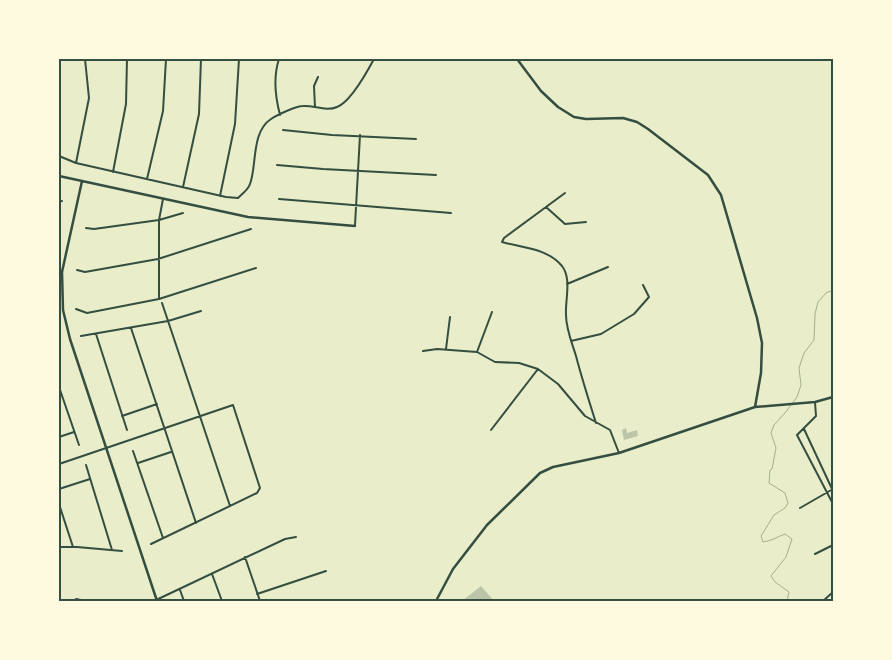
<svg xmlns="http://www.w3.org/2000/svg" width="892" height="660" viewBox="0 0 892 660" font-family="'Sofia Sans Condensed',sans-serif">
	<rect width="100%" height="100%" fill="#e9edc9"/>
	<g fill="none" stroke-linecap="round" stroke-linejoin="round">
		<path stroke="#a3b18a" stroke-width="1" d="M787 601 789 592 775 582 771 576 786 557 792 539 785 534C777 537 771 541 763 542L761 536 774 515 785 508 788 503 785 493 769 483 770 470 772 469 776 448 771 433 774 425 785 413 797 397 801 385 799 368 804 353 814 340 815 314 818 302 826 293 833 290"/>
	</g>
	<path fill="#bcc5a7" d="M626 428 627 433 637 430 638 436 624 440 622 430Z
		M481 586 494 601H462Z"/>
	<g fill="none" stroke-linecap="round" stroke-linejoin="round">
		<path stroke="#344e41" stroke-width="2" d="M279 59C273 77 275 96 280 115
			M315 107 314 86 318 77
			M283 130 332 135 416 139
			M59 156 76 163 226 197 238 198C242 194 248 190 250 184 257 166 251 132 271 119 277 115 296 106 303 106 314 105 326 112 337 107 351 102 367 72 374 59
			M76 163 89 98 85 59
			M277 165 323 169 436 175
			M113 172 126 104 127 59
			M147 179 163 111 166 59
			M183 187 199 114 201 59
			M565 193 504 238 502 242C523 248 547 248 562 266 572 279 565 300 566 315 566 329 572 343 576 356 582 379 589 401 596 423
			M220 196 235 124 239 59
			M279 199 451 213
			M59 202 62 201
			M546 207 565 224 586 222
			M355 225 360 135
			M86 228 94 229 159 220 183 213
			M77 270 85 272 158 259 251 229
			M567 284 608 267
			M159 299V220L163 199
			M162 303 230 506
			M76 309 87 313 159 299 256 268
			M131 328 196 523
			M96 334 127 430
			M81 336 168 321 201 311
			M571 341 601 334 634 314 649 297 643 285
			M446 349 450 317
			M423 351 437 349 477 352 495 362 519 363 538 369 558 384 585 416 610 430 619 453
			M477 352 492 312
			M59 387 79 445
			M815 402 816 416 797 435 833 504
			M122 416 157 404
			M804 429 833 491
			M491 430 538 369
			M832 435 833 434
			M59 437 74 432
			M133 451 163 538
			M138 463 171 452
			M59 464 233 405 260 488 257 493 151 544
			M86 465 112 550
			M59 489 90 479
			M59 504 73 547
			M800 508 833 489
			M60 547H77L122 551
			M815 554 833 545
			M245 557 260 601
			M212 574 222 601
			M180 590 184 601
			M257 594 326 571
			M76 599 86 601
			M154 601 285 539 296 537
			M823 601 833 592
			M831 601 833 599"/>
		<path stroke="#344e41" stroke-width="2.5" d="M517 59 541 91 558 107 574 117 586 119 623 118 637 122 648 129 708 175 721 195 757 318 762 343 761 373 755 407
			M59 176 248 217 355 226
			M82 181 62 272 63 310 70 339 157 601
			M436 601 453 569 487 525 540 473 553 467 619 453 755 407 815 402 833 397"/>
	</g>
	<rect width="892" height="660" fill="none" stroke="#fefae0" stroke-width="120"/>
	<rect x="60" y="60" width="772" height="540" fill="none" stroke="#344e41" stroke-width="2"/>
</svg>
